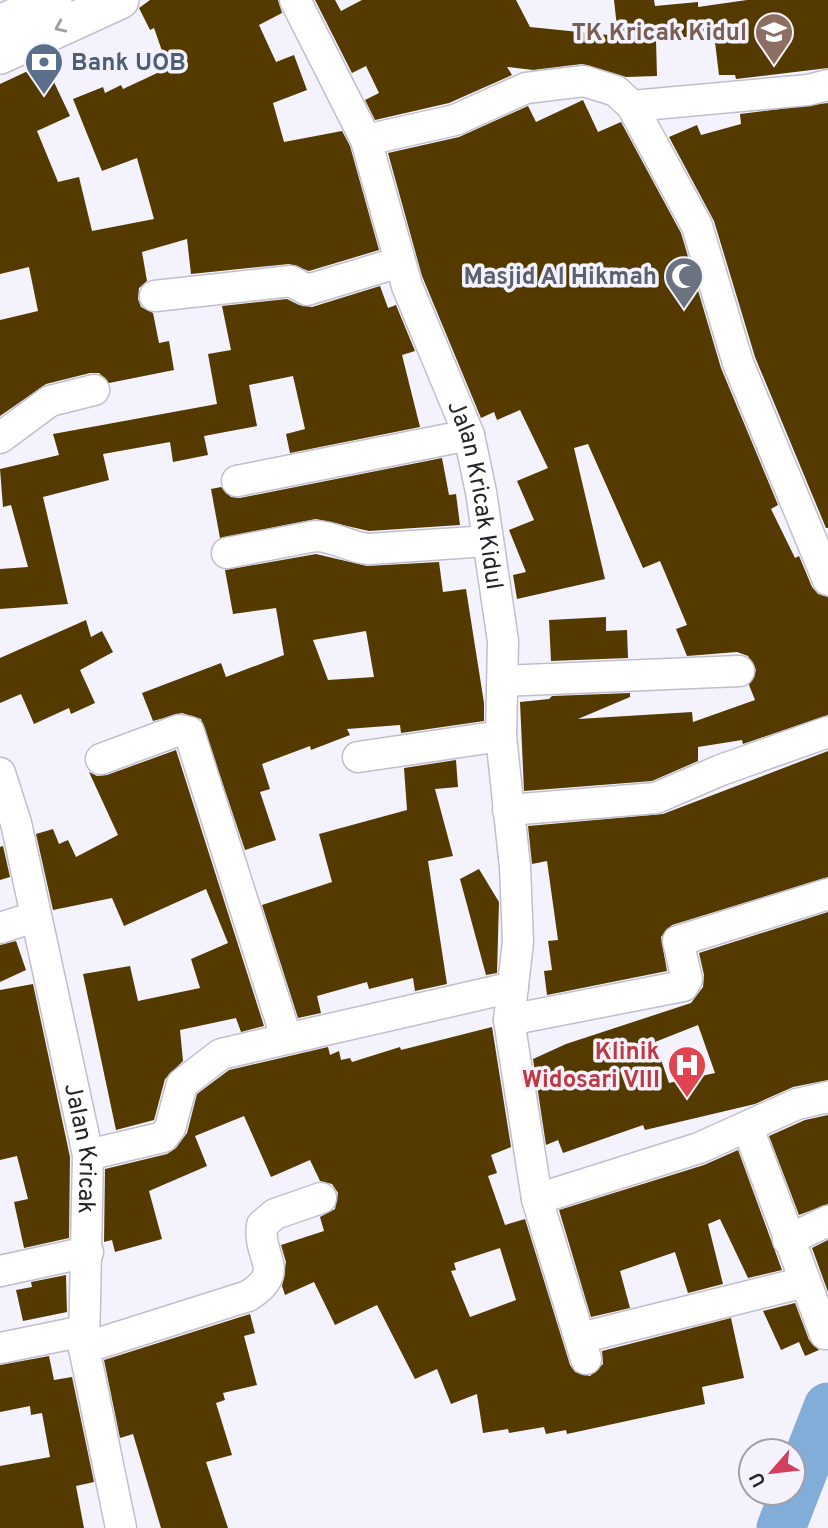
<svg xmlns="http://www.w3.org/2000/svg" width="828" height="1528" viewBox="0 0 828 1528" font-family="Overpass,sans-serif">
	<rect width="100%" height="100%" fill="#f4f3fd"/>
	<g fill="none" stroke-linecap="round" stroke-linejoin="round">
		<path stroke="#82add8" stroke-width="49" d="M781 1528 828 1407"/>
	</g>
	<path fill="#553a00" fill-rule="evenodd" d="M150 0H278L282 13 259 25 276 62 294 55 307 90 273 103 284 142 342 131 350 146 379 250 309 271 289 264 191 274 187 239 142 252 147 281 139 288 138 299 141 307 153 313 159 343 169 341 174 370 109 383 99 373H90L46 384 0 416V320L38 311 29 267 0 274V84L45 63 70 116 37 131 58 182 79 177 92 231 154 219 137 158 102 171 73 99 103 87 105 93 121 85 123 89 168 68 154 28 150 30 139 8Z
		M315 0H335L341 11 362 0H516L530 27 618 36 614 0H654L655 6 698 2V7L747 0H828V68L736 79 735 75H719L714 34 656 40 657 76 626 77 582 64 533 70 507 67 512 75 449 103 375 120 365 100 379 93 366 66 352 73Z
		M583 100 598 132 621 122 681 233 721 368 778 505 771 509 795 558 799 556 812 587 818 594 828 597V715L743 744 742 740 698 747V761L652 781 524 791 520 702 549 699 552 696 630 693V697L578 719 692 712 693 722 755 700 749 685 756 670 748 656 737 652 687 656 676 629 687 625 660 561 643 568 588 444 574 448 605 579 517 599 513 575 526 572 509 530 534 520 517 481 548 468 520 410 497 420 494 412 481 418 422 276 388 153 459 137 528 106 536 122Z
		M828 103V528H826L755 357 714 221 669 137 697 125 701 135 741 124 740 114Z
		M380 286 388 308 396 305 415 351 402 355 420 427 290 453 286 434 305 429 293 376 249 385 257 426 204 436 208 455 173 462 170 442 103 454 109 480 43 497 68 604 0 609V569L28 567 11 505 3 507 0 469 59 455 53 434 217 404 208 354 231 350 222 306 287 299 299 305 312 307Z
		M442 458 449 495 456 494 460 525 369 531 316 519 220 538 211 489 221 487 231 497 240 498Z
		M316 554 367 566 439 562 443 592 466 589 484 703V721L401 733 400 725 347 729 350 735 311 750 310 746 262 764 270 789 260 792 276 840 245 850 201 719 182 713 153 721 142 693 221 663 226 677 284 655 276 608 233 614 225 570ZM366 631 374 677 328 680 313 640Z
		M606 617V631L627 630 628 658 551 661 549 620Z
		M86 620 91 637 102 631 113 652 80 670 95 703 71 714 69 708 34 724 21 694 0 703V658Z
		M176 750 264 1026 241 1032 236 1018 180 1030 183 1061 165 1079 154 1120 116 1130 83 974 130 966 138 1001 200 988 191 959 228 943 206 889 124 926 112 898 53 910 36 834 53 829 59 844 68 840 76 857 118 835 89 772 97 776 107 775Z
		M828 751V877L672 925 661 937 667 971 547 995 544 971 552 970 548 941 558 940 547 861 532 864 528 826 663 814Z
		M456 760 458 787 435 789 453 856 428 861 447 984 415 991 413 978 369 989 367 982 317 996 321 1013 298 1018 262 905 332 882 319 834 407 810 404 768Z
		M3 846 10 877 0 880V847Z
		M479 869 499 902 497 973 486 975 460 879Z
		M828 912V1080L793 1087 755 1104 645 1130 643 1125 563 1153 558 1140 546 1145 533 1059 566 1044 691 1003 703 987 704 975 699 953ZM698 1025 715 1073 669 1083 655 1042Z
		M16 941 26 970 0 982V945Z
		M33 984 70 1157 69 1238 24 1248 14 1202 28 1199 17 1156 0 1160V990Z
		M492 1027 511 1147 491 1155 497 1173 488 1176 505 1225 525 1219 570 1365 575 1372 590 1376 603 1364 602 1351 731 1318 744 1378 702 1387 705 1404 567 1434 566 1430 546 1434 544 1427 509 1433 508 1429 483 1433 477 1394 451 1404 437 1369 415 1379 377 1305 335 1325 314 1282 285 1295 282 1286 286 1262 281 1245 324 1231 320 1217 335 1209 338 1193 332 1184 320 1181 310 1160 271 1177 244 1116 195 1136 207 1166 149 1191 162 1239 115 1252 112 1240 104 1242 105 1169 167 1154 176 1148 187 1133 197 1094 229 1070 328 1047 330 1055 339 1051 341 1060 350 1058 352 1062 400 1047 401 1050ZM500 1248 516 1300 470 1317 451 1271 456 1270 454 1263Z
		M828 1115V1204L799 1215 769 1136 805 1120Z
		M738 1150 782 1270 748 1278 720 1219 708 1224 723 1284 688 1293 675 1252 620 1271 630 1308 591 1317 559 1210 704 1165Z
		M828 1240V1292L812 1248Z
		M66 1275 67 1312 23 1321 16 1290 32 1287 31 1282Z
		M795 1303 809 1340 819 1350 805 1356 799 1342 781 1350 763 1311Z
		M250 1314 255 1333 244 1336 257 1385 223 1393 225 1400 216 1403 232 1455 206 1462 228 1528H161L133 1434 120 1438 104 1360Z
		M49 1356 54 1380 72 1377 94 1482 76 1486 84 1528H0V1466L50 1457 42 1413 31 1415 30 1406 0 1412V1365Z"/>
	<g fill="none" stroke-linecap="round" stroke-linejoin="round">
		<defs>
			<g id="minor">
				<path id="s1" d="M295 0 366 140 407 286 469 435 481 492 503 641 501 736 515 867 518 942 509 1020 537 1199 586 1359"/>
				<path d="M632 106 808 90 828 85"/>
				<path d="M366 140 455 120 526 88 584 81 616 91 632 106 697 226 738 363 828 580"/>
				<path d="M155 296 291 281 307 290 400 262"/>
				<path d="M0 438 50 401 94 390"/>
				<path d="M237 481 469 435"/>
				<path d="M227 553 315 536C335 536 350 548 369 549L488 541"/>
				<path d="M503 681 739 671"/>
				<path d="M358 757 501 736"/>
				<path d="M101 759 179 730 189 732 286 1037"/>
				<path id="s2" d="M0 773 16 823 88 1155 84 1348 121 1528"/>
				<path d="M508 810 656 798 721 770 828 732"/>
				<path d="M0 928 34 917"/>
				<path d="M509 1020 683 986 687 979 678 941 828 894"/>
				<path d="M748 1128 825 1334"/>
				<path d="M88 1155 163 1137 170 1128 182 1084 221 1054 513 987"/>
				<path d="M537 1199 699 1148 797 1104 828 1097"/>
				<path d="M788 1240 828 1221"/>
				<path d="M0 1271 88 1252"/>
				<path d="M580 1338 805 1282"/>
				<path d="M0 1348 84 1331"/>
				<path d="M84 1348 248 1296C288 1271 257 1258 262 1225L275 1214 321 1198"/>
			</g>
			<path id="major" d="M0 24 53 0
				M0 55 120 0"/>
		</defs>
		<use href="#minor" stroke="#c0becd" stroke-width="33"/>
		<use href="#major" stroke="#c0becd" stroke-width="40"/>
		<use href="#minor" stroke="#fff" stroke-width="30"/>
		<use href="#major" stroke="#fff" stroke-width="37"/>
	</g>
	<defs><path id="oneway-chevron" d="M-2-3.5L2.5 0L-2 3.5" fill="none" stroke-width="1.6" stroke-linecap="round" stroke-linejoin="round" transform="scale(1.75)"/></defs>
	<use stroke="#9d9c9f" href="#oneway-chevron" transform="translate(60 27) rotate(156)"/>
	<defs>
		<symbol id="school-pin" viewBox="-11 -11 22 30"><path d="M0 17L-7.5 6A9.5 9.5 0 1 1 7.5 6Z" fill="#8d6e63" stroke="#f4f3fd"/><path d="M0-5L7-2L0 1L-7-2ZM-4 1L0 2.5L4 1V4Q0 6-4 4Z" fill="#fff"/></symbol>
		<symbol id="bank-pin" viewBox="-11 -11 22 30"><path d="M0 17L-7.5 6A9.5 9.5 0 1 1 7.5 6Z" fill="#5c6f8a" stroke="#f4f3fd"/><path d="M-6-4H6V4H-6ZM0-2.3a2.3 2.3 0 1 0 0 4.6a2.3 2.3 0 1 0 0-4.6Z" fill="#fff"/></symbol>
		<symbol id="mosque-pin" viewBox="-11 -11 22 30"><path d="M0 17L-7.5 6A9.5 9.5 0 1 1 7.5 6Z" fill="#6b7280" stroke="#f4f3fd"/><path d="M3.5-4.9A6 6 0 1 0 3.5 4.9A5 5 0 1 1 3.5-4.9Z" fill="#fff"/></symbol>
		<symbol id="hospital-pin" viewBox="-11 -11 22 30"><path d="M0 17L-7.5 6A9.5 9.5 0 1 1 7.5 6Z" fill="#e0444e" stroke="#f4f3fd"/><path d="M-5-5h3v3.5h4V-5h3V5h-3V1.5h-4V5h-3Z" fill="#fff"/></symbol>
	</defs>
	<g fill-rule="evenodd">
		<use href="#school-pin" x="752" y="10" width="44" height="60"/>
		<use href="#bank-pin" x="22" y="40" width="44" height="60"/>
		<use href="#mosque-pin" x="662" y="254" width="44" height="60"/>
		<use href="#hospital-pin" x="665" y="1043" width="44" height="60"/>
	</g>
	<g text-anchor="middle" stroke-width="7" stroke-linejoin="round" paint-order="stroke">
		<g font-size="24" font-weight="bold" fill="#785e54" stroke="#f4f3fd" text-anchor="end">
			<text x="747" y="40">TK Kricak Kidul</text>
		</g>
		<g font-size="24" font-weight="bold" fill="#4e5e75" stroke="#f4f3fd" text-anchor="start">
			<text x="71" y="70">Bank UOB</text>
		</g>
		<g font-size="24" font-weight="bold" fill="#5b616d" stroke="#f4f3fd" text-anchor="end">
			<text x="657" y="284">Masjid Al Hikmah</text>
		</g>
		<g font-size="24" fill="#25242a" stroke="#f4f3fd">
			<text dy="8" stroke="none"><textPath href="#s1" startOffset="530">Jalan Kricak Kidul</textPath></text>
			<text dy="8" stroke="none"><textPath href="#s2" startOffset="385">Jalan Kricak</textPath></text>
		</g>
		<g font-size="24" font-weight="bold" fill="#be3a42" stroke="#f4f3fd" text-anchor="end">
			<text x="660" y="1059">Klinik<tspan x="660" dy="28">Widosari VIII</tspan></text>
		</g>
	</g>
	<g transform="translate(772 1472) rotate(242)"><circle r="33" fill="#f4f3fd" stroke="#a1a0a9" stroke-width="2"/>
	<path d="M0-5L12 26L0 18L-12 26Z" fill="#d1415d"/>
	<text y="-10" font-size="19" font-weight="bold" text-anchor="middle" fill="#25242a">U</text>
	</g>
</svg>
